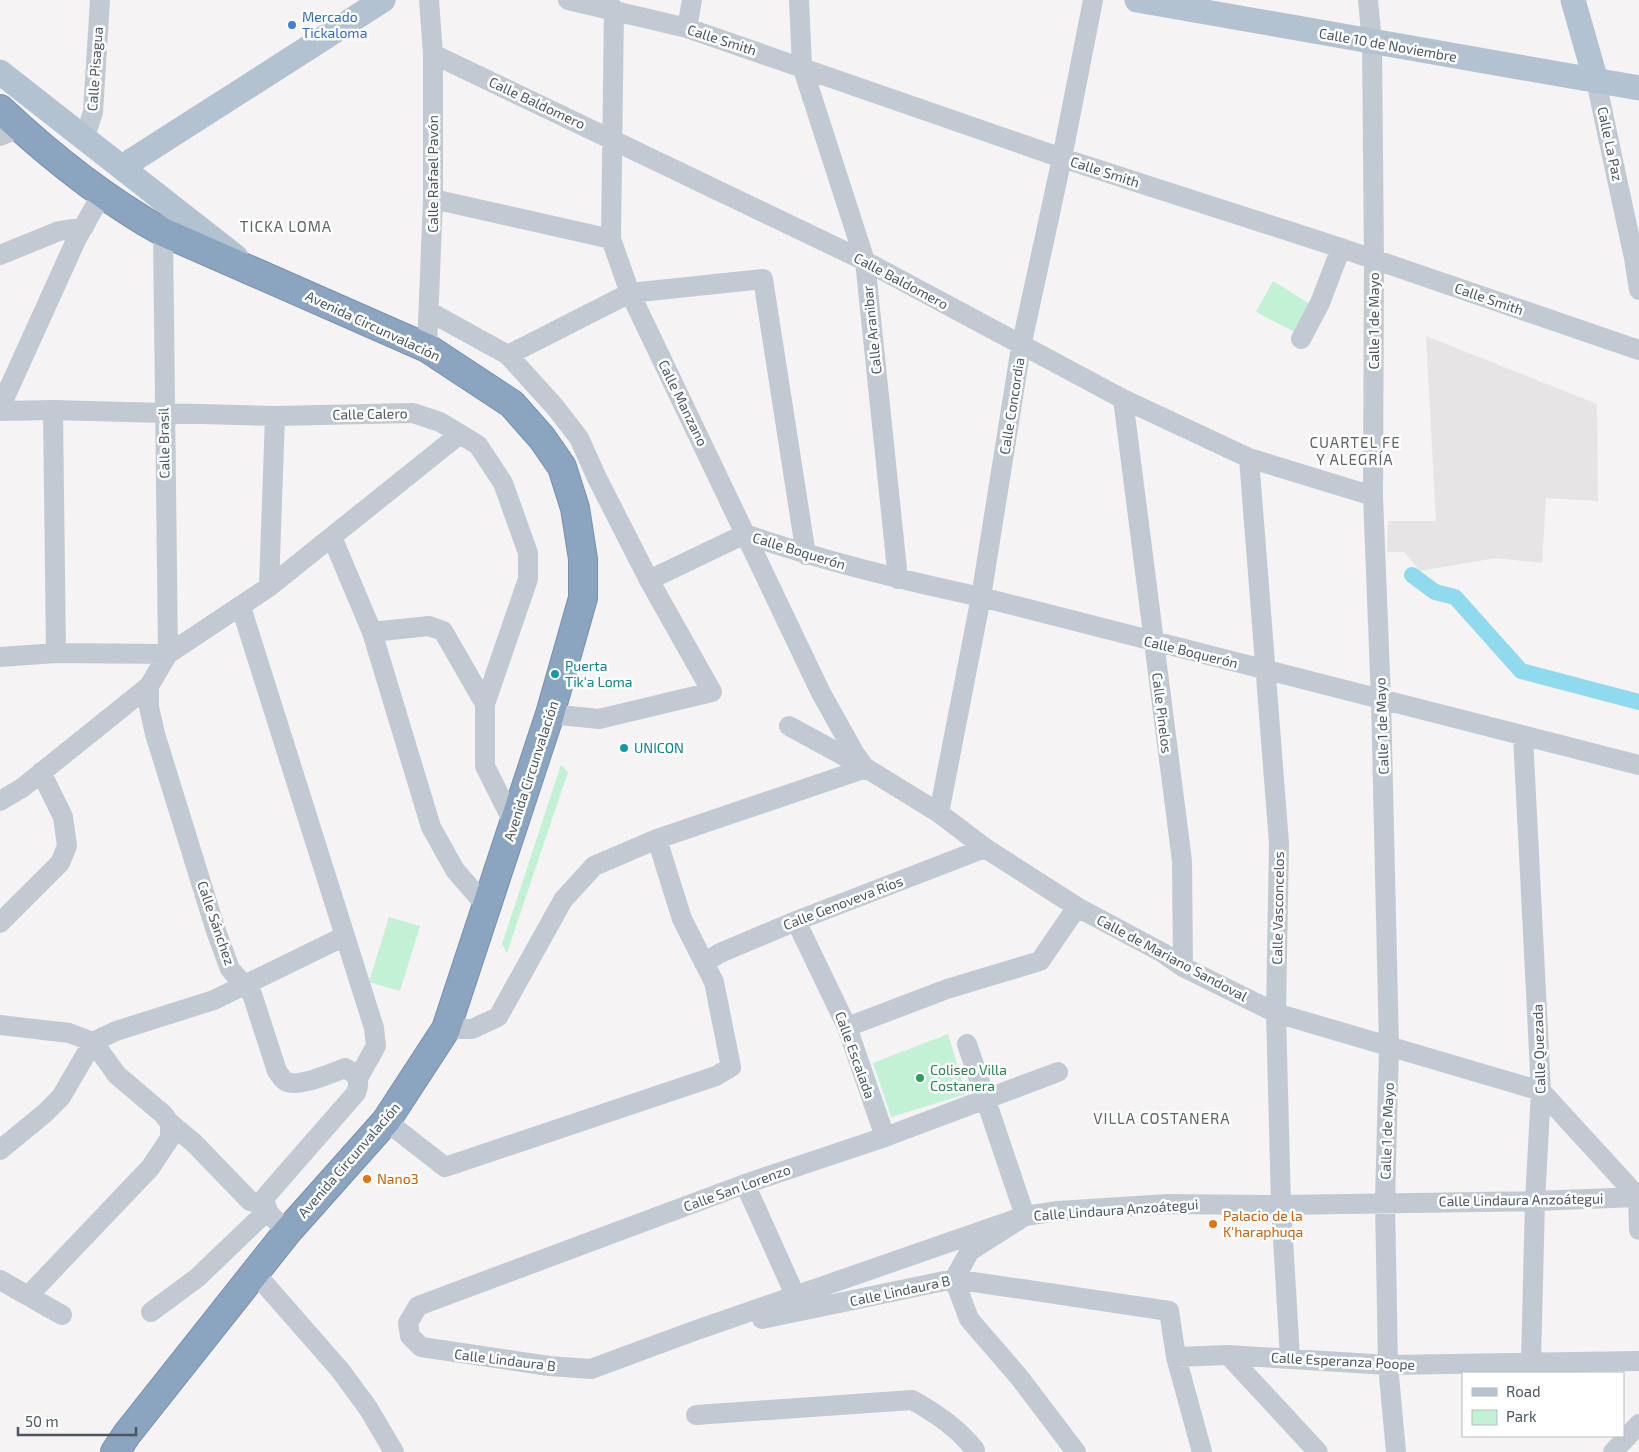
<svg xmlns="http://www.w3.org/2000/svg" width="1639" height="1452" viewBox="0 0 1639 1452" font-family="'Exo 2',sans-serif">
	<rect width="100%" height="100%" fill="#f5f3f3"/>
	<path fill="#e6e4e5" d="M1426 336 1597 404 1598 501 1546 498 1542 563 1496 558 1420 571 1404 552H1387L1388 521H1436Z"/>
	<path fill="#c3f1d5" d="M1273 281 1313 306 1299 334 1256 312Z
		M561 765 568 772 507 953 502 944Z
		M389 917 420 926 400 991 369 982Z
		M948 1034 966 1094 891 1117 873 1063Z"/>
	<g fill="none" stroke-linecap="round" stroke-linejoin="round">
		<path stroke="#90daee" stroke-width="16" d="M1412 575 1435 592 1455 597 1521 671 1639 702"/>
		<defs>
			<path id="highway" d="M0 109C50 156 104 199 163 232L427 348 512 404 542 438 562 467 575 508 583 559V598L550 714 446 1029 386 1121 288 1231 127 1434 115 1452"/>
		</defs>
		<use href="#highway" stroke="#7690ad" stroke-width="30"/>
		<path stroke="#c1cad2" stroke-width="20" d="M568 0 687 28 1062 158 1341 248 1639 350
			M799 0 802 66 865 261 898 579
			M1368 0 1372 43 1374 259 1373 496 1381 700 1389 1047 1385 1202 1388 1365 1396 1452
			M614 9 611 239 630 293 821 693 855 754 863 765
			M687 28 692 0
			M433 54 865 261 1123 399 1249 458 1373 496
			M1596 81 1634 258 1639 290
			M0 136 20 128
			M85 137 93 112 100 0
			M433 199 611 239
			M163 232 168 654
			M0 255 59 231 84 227
			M430 312 508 355 555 407 579 438 597 478 649 580 712 692 599 719 550 714
			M1301 339 1320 303 1341 248
			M427 348 433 199V54L429 0
			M508 355 630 293 763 279 806 555
			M1123 399 1182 861 1183 967
			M0 408 77 238 102 194
			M53 410 56 653
			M0 411 53 410 275 416 413 413 440 422 478 445 503 483 528 553V579L485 704V766L514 824
			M1249 458 1279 843 1276 1013 1281 1205 1290 1358
			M332 537 372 632 431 827 455 870 487 907
			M649 580 745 534C822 561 901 580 981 597L1639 765
			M269 587 275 416
			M241 607 374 1028 376 1046 358 1078
			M372 632 429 626 443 631 485 704
			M168 654 269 587 460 434
			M0 657 56 653 168 654 149 686V707L155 734 216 931 230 969 252 994 277 1071C280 1075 282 1080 287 1082 300 1087 332 1073 345 1068 357 1074 361 1081 356 1093L266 1196C262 1212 277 1221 288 1231
			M789 726 866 768 939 813 985 848 1077 907 1163 953 1183 967 1276 1013 1541 1091 1639 1198
			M1523 736 1541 1091 1535 1201 1531 1362
			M0 801 22 788 149 686
			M939 813 981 597 1021 347 1062 158 1093 0
			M796 921 847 1027 885 1137
			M0 923 60 863 67 846 63 817 41 772
			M704 963 720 953 796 921 985 848
			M0 1025 69 1033 93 1042 117 1075 163 1114 170 1123V1138L150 1168 28 1296
			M847 1027 947 989 1040 961 1077 907
			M446 1029H472L498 1017 563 900 594 866 657 839 866 768
			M967 1044 1025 1216
			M386 1121 445 1167 716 1076 731 1067 714 982 682 919 657 839
			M170 1123 194 1143 250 1201 264 1203
			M0 1150 45 1113 61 1097 93 1042 116 1031 214 1000 345 936
			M745 1184 796 1297
			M1638 1197 1639 1230
			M1025 1216 691 1332 591 1369 549 1366 421 1347 410 1336 408 1323 418 1306 745 1184 885 1137 1058 1072
			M256 1274 340 1370 368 1408 394 1452
			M0 1280 62 1315
			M151 1312 197 1278 267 1211
			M762 1319 954 1279 1169 1311 1176 1357 1202 1452
			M1228 1355 1318 1452
			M1176 1357 1228 1355 1388 1365 1639 1361
			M696 1415 912 1400C936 1413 958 1428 975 1450
			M1076 1452 1019 1377 969 1319 954 1279 970 1251 1025 1216 1058 1211 1168 1204 1281 1205 1535 1201 1638 1197
			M1613 1452 1639 1424"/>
		<path stroke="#b3c2d1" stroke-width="25" d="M1137 0 1639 88
			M1573 0 1596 81
			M0 72 236 257
			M122 167 383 0"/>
		<use href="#highway" stroke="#8ba5c1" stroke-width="28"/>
	</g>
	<circle fill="#3f7fe0" stroke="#fff" stroke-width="2" cx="292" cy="25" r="5"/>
	<g fill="#0f9aa8" stroke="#fff" stroke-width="2">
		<circle cx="555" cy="674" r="5"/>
		<circle cx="624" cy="748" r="5"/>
	</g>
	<circle fill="#2e9e5b" stroke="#fff" stroke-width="2" cx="920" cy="1078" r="5"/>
	<g fill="#e8710a" stroke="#fff" stroke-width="2">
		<circle cx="367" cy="1179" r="5"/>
		<circle cx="1213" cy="1224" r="5"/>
	</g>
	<g text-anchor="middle" stroke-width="5" stroke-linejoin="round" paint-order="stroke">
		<g font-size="14" fill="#366cbe" stroke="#fff" text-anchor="start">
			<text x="302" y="22">Mercado<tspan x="302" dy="16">Tickaloma</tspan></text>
		</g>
		<g font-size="14" fill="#4a5661" stroke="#fff">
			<text transform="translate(722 40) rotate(18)" y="5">Calle Smith</text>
			<text transform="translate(1388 45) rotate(10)" y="5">Calle 10 de Noviembre</text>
			<text transform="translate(95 69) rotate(-86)" y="5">Calle Pisagua</text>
			<text transform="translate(537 103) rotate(25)" y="5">Calle Baldomero</text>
			<text transform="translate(1610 144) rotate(78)" y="5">Calle La Paz</text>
			<text transform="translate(1105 172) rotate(18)" y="5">Calle Smith</text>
			<text transform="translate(433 174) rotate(-90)" y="5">Calle Rafael Pavón</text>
			<text transform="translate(901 281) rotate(28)" y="5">Calle Baldomero</text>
			<text transform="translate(1489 299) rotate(19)" y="5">Calle Smith</text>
			<text transform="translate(1374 321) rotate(-90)" y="5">Calle 1 de Mayo</text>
			<text transform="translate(373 326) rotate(25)" y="5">Avenida Circunvalación</text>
			<text transform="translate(872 330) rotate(-96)" y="5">Calle Aranibar</text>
			<text transform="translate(683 403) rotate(64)" y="5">Calle Manzano</text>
			<text transform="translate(1012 406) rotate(-81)" y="5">Calle Concordia</text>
			<text transform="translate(370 414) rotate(-1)" y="5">Calle Calero</text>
			<text transform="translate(164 443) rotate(-91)" y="5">Calle Brasil</text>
			<text transform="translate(799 551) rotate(17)" y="5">Calle Boquerón</text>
			<text transform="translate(1191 652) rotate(14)" y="5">Calle Boquerón</text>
			<text transform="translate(1162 713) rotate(83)" y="5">Calle Pinelos</text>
			<text transform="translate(1382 726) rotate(-92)" y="5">Calle 1 de Mayo</text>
			<text transform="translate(531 771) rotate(-72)" y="5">Avenida Circunvalación</text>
			<text transform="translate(843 903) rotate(-21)" y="5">Calle Genoveva Ríos</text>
			<text transform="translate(1278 908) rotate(-89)" y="5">Calle Vasconcelos</text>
			<text transform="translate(216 923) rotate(71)" y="5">Calle Sánchez</text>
			<text transform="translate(1172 958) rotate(28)" y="5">Calle de Mariano Sandoval</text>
			<text transform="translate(1539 1049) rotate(-92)" y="5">Calle Quezada</text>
			<text transform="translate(855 1055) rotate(70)" y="5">Calle Escalada</text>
			<text transform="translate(1387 1131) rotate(-88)" y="5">Calle 1 de Mayo</text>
			<text transform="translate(349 1160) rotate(-49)" y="5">Avenida Circunvalación</text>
			<text transform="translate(737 1188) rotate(-20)" y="5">Calle San Lorenzo</text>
			<text transform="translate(1521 1200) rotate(-1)" y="5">Calle Lindaura Anzoátegui</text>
			<text transform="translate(1116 1210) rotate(-4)" y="5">Calle Lindaura Anzoátegui</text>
			<text transform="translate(900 1291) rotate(-12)" y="5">Calle Lindaura B</text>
			<text transform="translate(505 1360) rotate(7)" y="5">Calle Lindaura B</text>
			<text transform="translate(1343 1361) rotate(3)" y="5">Calle Esperanza Poope</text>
		</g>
		<g font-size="14" fill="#0d838f" stroke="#fff" text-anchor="start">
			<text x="565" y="671">Puerta<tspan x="565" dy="16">Tik'a Loma</tspan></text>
			<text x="634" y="753">UNICON</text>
		</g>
		<g font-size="14" fill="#27864d" stroke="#fff" text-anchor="start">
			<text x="930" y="1075">Coliseo Villa<tspan x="930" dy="16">Costanera</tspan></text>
		</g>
		<g font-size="14" fill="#c56008" stroke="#fff" text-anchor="start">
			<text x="377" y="1184">Nano3</text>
			<text x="1223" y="1221">Palacio de la<tspan x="1223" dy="16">K'haraphuqa</tspan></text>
		</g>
		<g font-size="15" letter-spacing="1" fill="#5f6368" stroke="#fff">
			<text x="286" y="232">TICKA LOMA</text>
			<text x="1355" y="448">CUARTEL FE<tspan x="1355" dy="17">Y ALEGRÍA</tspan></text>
			<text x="1162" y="1124">VILLA COSTANERA</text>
		</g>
	</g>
	<rect x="1462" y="1372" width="162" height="65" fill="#ffffff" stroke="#b7bbc0"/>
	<rect x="1472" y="1388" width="25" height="8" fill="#b3c2d1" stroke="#b7bbc0"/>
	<text x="1506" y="1397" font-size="15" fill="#4a5661">Road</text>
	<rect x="1472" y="1410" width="25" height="15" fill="#c3f1d5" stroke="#b7bbc0"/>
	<text x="1506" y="1422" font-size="15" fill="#4a5661">Park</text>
	<path d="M18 1427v8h118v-8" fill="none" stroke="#4a5661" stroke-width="2.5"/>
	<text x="25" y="1427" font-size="15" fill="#4a5661" stroke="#ffffff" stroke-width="4" paint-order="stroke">50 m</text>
</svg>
